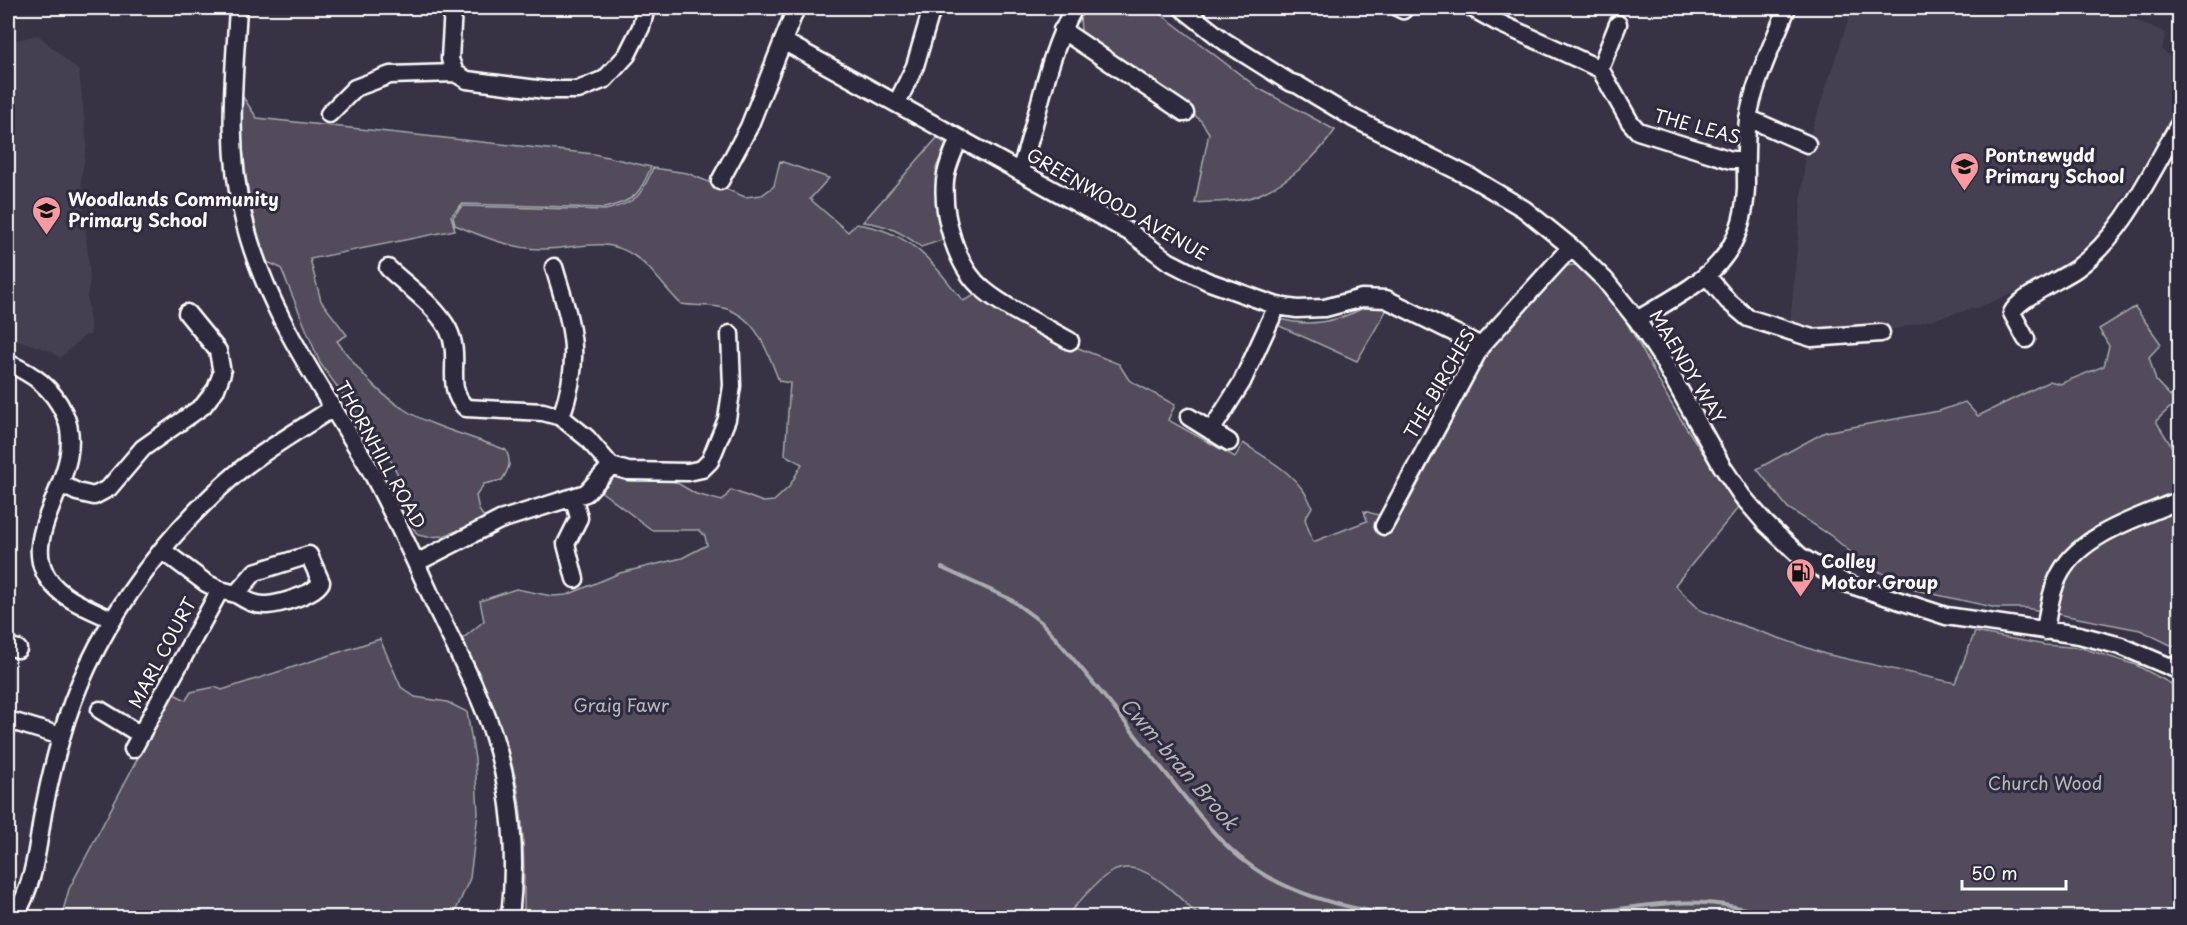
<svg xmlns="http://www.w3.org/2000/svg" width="2187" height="925" viewBox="0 0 2187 925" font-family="'Playpen Sans',sans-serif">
	<rect width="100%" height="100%" fill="#373345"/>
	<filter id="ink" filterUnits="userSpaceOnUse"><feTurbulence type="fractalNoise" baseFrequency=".0167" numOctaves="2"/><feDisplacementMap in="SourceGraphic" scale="12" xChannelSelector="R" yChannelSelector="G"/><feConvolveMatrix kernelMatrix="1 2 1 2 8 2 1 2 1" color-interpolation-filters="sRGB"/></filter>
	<g filter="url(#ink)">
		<path fill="#444051" d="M1852 8H2107L2166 33 2162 50 2179 63V106L2099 236 2051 274 2031 286 1979 307 1926 321 1887 331 1812 336 1790 325 1806 148Z
			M38 35 79 71 87 144 81 179 90 279 87 296 91 335 84 336 60 358 51 351 8 337V42Z
			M1129 866 1152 875 1201 917 1065 918 1104 876 1115 870Z"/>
		<path fill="#514c5c" stroke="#a8a6ae" stroke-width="1.5" d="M1086 8H1153L1258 88 1335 130C1317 157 1290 181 1260 194 1241 203 1215 201 1195 203L1209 133 1201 121 1186 107 1081 31 1080 16Z
			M241 94 257 118 594 154 651 167C639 195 635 201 604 208L462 204 451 216 455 230 310 259 321 301 347 335 337 341C356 367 375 391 402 408 430 427 474 437 506 450 512 462 509 469 502 480L484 484 476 496 479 510 486 520 443 536 428 537 418 535 413 528 406 491 391 461 320 363 281 268 267 262C247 206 241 154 241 94Z
			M937 138 946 144 936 168 942 240 921 247C903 233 886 224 863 222Z
			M780 161 829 178 810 199 848 232 856 224C910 231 932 261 963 301L977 294 1058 340 1119 364 1129 380 1175 405 1168 420 1235 457 1243 443C1268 459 1302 477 1312 507L1305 519 1313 542 1367 521 1364 511 1393 519 1407 505 1492 345 1557 270C1564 267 1571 263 1579 266 1609 277 1653 373 1671 403 1692 439 1717 472 1738 508L1675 585 1700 610 1724 619 1825 654 1955 683 1975 632 2045 645 2082 648 2136 665 2179 688V917L1201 918C1176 896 1139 848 1104 877 1090 888 1078 904 1065 917H524C524 874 525 818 515 776 503 729 482 684 461 640L484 621 480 601 516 589 552 596 567 595 620 573 682 558 707 545 705 536 698 530H652L599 490 613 475 674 481 696 494 722 501 731 490 763 502 774 501 789 487 802 464 785 455 790 383 779 381C767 351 757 314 719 307 707 305 694 306 681 304 664 288 652 267 633 255 604 236 575 249 543 249 515 250 481 236 455 225L453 217 462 206 605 210C636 203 641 197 653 168L687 173 745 197 762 195 774 186Z
			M1369 305 1387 309 1357 361 1277 325 1281 319C1311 328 1342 320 1369 305Z
			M2135 307 2161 344 2149 357 2156 381 2176 402 2156 421 2179 459V649L2140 630 2026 608H1997L1915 590 1865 564 1830 535 1788 508 1757 469 1825 432 1939 411 1965 402 1978 416 2050 381 2060 384 2104 366 2109 346 2099 329Z
			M380 639 401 687 415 697 447 702 467 712 475 759 478 813 470 878 453 917 61 918 69 889 172 693 186 700 191 692 215 687 222 690Z"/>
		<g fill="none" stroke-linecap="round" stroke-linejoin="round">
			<path stroke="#adabb2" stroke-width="4" d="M942 568 1010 599 1041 622C1086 671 1126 724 1168 776 1192 806 1216 840 1247 863 1295 900 1369 914 1428 918
				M1552 918C1625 911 1700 887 1771 918"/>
			<defs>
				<path id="minor" d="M238 8C234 78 226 147 243 216 264 307 320 385 367 464 393 511 415 561 437 609 456 650 479 691 493 734 512 792 517 857 510 918
					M453 8 450 59 455 73
					M1182 8 1224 41 1289 82 1298 85 1353 118 1472 178 1524 209 1571 247 1605 280 1637 320 1661 357 1722 466 1742 496 1766 524 1800 556 1845 583 1946 616 2079 635 2121 646 2180 671
					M1399 8 1403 10 1405 8
					M1472 8 1497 22 1600 69 1630 122 1638 131 1731 160H1745
					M1062 30 1185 113
					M783 41 1131 233 1168 261 1207 281 1277 306 1297 309 1325 308 1362 298 1386 299 1481 346
					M1600 69 1618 24
					M897 103 915 66 932 8
					M329 114 355 88 390 75 455 73 467 80 545 90H578L605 79 627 55 641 27 646 8
					M1748 118 1807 144
					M959 138C954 152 946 166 945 181 942 215 956 268 984 290 1008 310 1043 325 1070 341
					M1020 171C1039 117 1046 58 1074 8
					M720 181 749 127 796 8
					M554 267C572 327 583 355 561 417
					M388 268C407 286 435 305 448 329 463 358 443 387 466 408L543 412 561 417 587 438 611 466 628 471 688 472 702 469 710 461 727 419 732 386 730 334
					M1706 275 1728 301 1748 318 1812 338 1881 333
					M1637 320C1696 284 1743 266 1746 188 1746 165 1745 142 1748 120 1753 84 1774 42 1787 8
					M2026 339 2012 313C2018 298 2060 280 2076 269 2125 233 2149 175 2180 123
					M8 363C33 374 52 387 64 413 93 476 4 539 57 589 72 603 95 611 113 620
					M1189 417 1229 442
					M1211 431 1242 382 1277 306
					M61 484 77 492 94 496 109 488 143 448 203 406 216 389 222 373 218 351 187 313
					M574 499 579 518 566 544 575 579
					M1384 526 1481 346 1571 247
					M416 563 500 520 586 493 611 466
					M220 590 236 594 255 572 309 555 321 582C316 594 280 604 267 605 255 606 246 600 236 594
					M2045 631C2048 612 2051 589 2061 572 2083 533 2141 517 2180 500
					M8 646 18 649
					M100 710 141 735
					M8 720 61 736
					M133 749 220 590 206 583 162 550
					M14 918C34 885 37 850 43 813 48 788 54 762 61 738 88 638 160 538 238 472 267 448 301 429 333 408"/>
			</defs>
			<use href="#minor" stroke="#fff" stroke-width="21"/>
			<use href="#minor" stroke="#2f2a3d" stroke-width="16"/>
		</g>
	</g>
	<defs>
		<symbol id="school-pin" viewBox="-11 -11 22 30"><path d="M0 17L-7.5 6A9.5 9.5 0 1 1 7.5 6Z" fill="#ff9aa2" stroke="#2f2a3d"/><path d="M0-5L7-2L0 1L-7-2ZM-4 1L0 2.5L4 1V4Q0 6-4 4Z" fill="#111"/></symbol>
		<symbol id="fuel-pin" viewBox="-11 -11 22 30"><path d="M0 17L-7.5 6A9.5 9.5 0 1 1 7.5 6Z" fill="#ff9aa2" stroke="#2f2a3d"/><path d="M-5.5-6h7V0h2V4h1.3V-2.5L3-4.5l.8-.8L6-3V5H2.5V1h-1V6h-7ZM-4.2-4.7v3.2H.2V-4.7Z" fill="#111"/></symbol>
	</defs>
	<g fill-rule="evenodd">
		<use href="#school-pin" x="1948" y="150" width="33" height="45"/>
		<use href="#school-pin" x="30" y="194" width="33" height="45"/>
		<use href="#fuel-pin" x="1784" y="556" width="33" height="45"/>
	</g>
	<g text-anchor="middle" stroke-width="6" stroke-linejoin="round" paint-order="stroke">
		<g font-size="18" fill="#fff" stroke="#2f2a3d">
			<text transform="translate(1697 127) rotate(15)" y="6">THE LEAS</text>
			<text transform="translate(1117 205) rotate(30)" y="6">GREENWOOD AVENUE</text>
			<text transform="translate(1687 367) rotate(59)" y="6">MAENDY WAY</text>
			<text transform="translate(1440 384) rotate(-60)" y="6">THE BIRCHES</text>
			<text transform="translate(380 455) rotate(61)" y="6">THORNHILL ROAD</text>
			<text transform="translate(163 653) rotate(-62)" y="6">MARL COURT</text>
		</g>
		<g font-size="18" font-weight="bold" fill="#fff" stroke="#2f2a3d" text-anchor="start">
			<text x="1985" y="162">Pontnewydd<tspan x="1985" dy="21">Primary School</tspan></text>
			<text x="68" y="206">Woodlands Community<tspan x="68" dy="21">Primary School</tspan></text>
			<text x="1821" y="568">Colley<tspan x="1821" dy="21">Motor Group</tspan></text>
		</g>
		<g font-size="18" fill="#b9b7be" stroke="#2f2a3d">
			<text x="621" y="712">Graig Fawr</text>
			<text x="2045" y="790">Church Wood</text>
		</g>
		<g font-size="20" font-style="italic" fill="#b4b2b9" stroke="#2f2a3d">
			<text transform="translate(1179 764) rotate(49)" y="7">Cwm-bran Brook</text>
		</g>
	</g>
	<rect width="2187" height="925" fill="none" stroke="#2f2a3d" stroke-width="30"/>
	<rect x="15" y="15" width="2157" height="895" fill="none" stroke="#fff" stroke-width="2" filter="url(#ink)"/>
	<path d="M1962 880v9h104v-9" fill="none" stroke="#ffffff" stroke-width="3"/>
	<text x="1971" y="880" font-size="18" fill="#ffffff" stroke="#2f2a3d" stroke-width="4.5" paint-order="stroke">50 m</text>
</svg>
